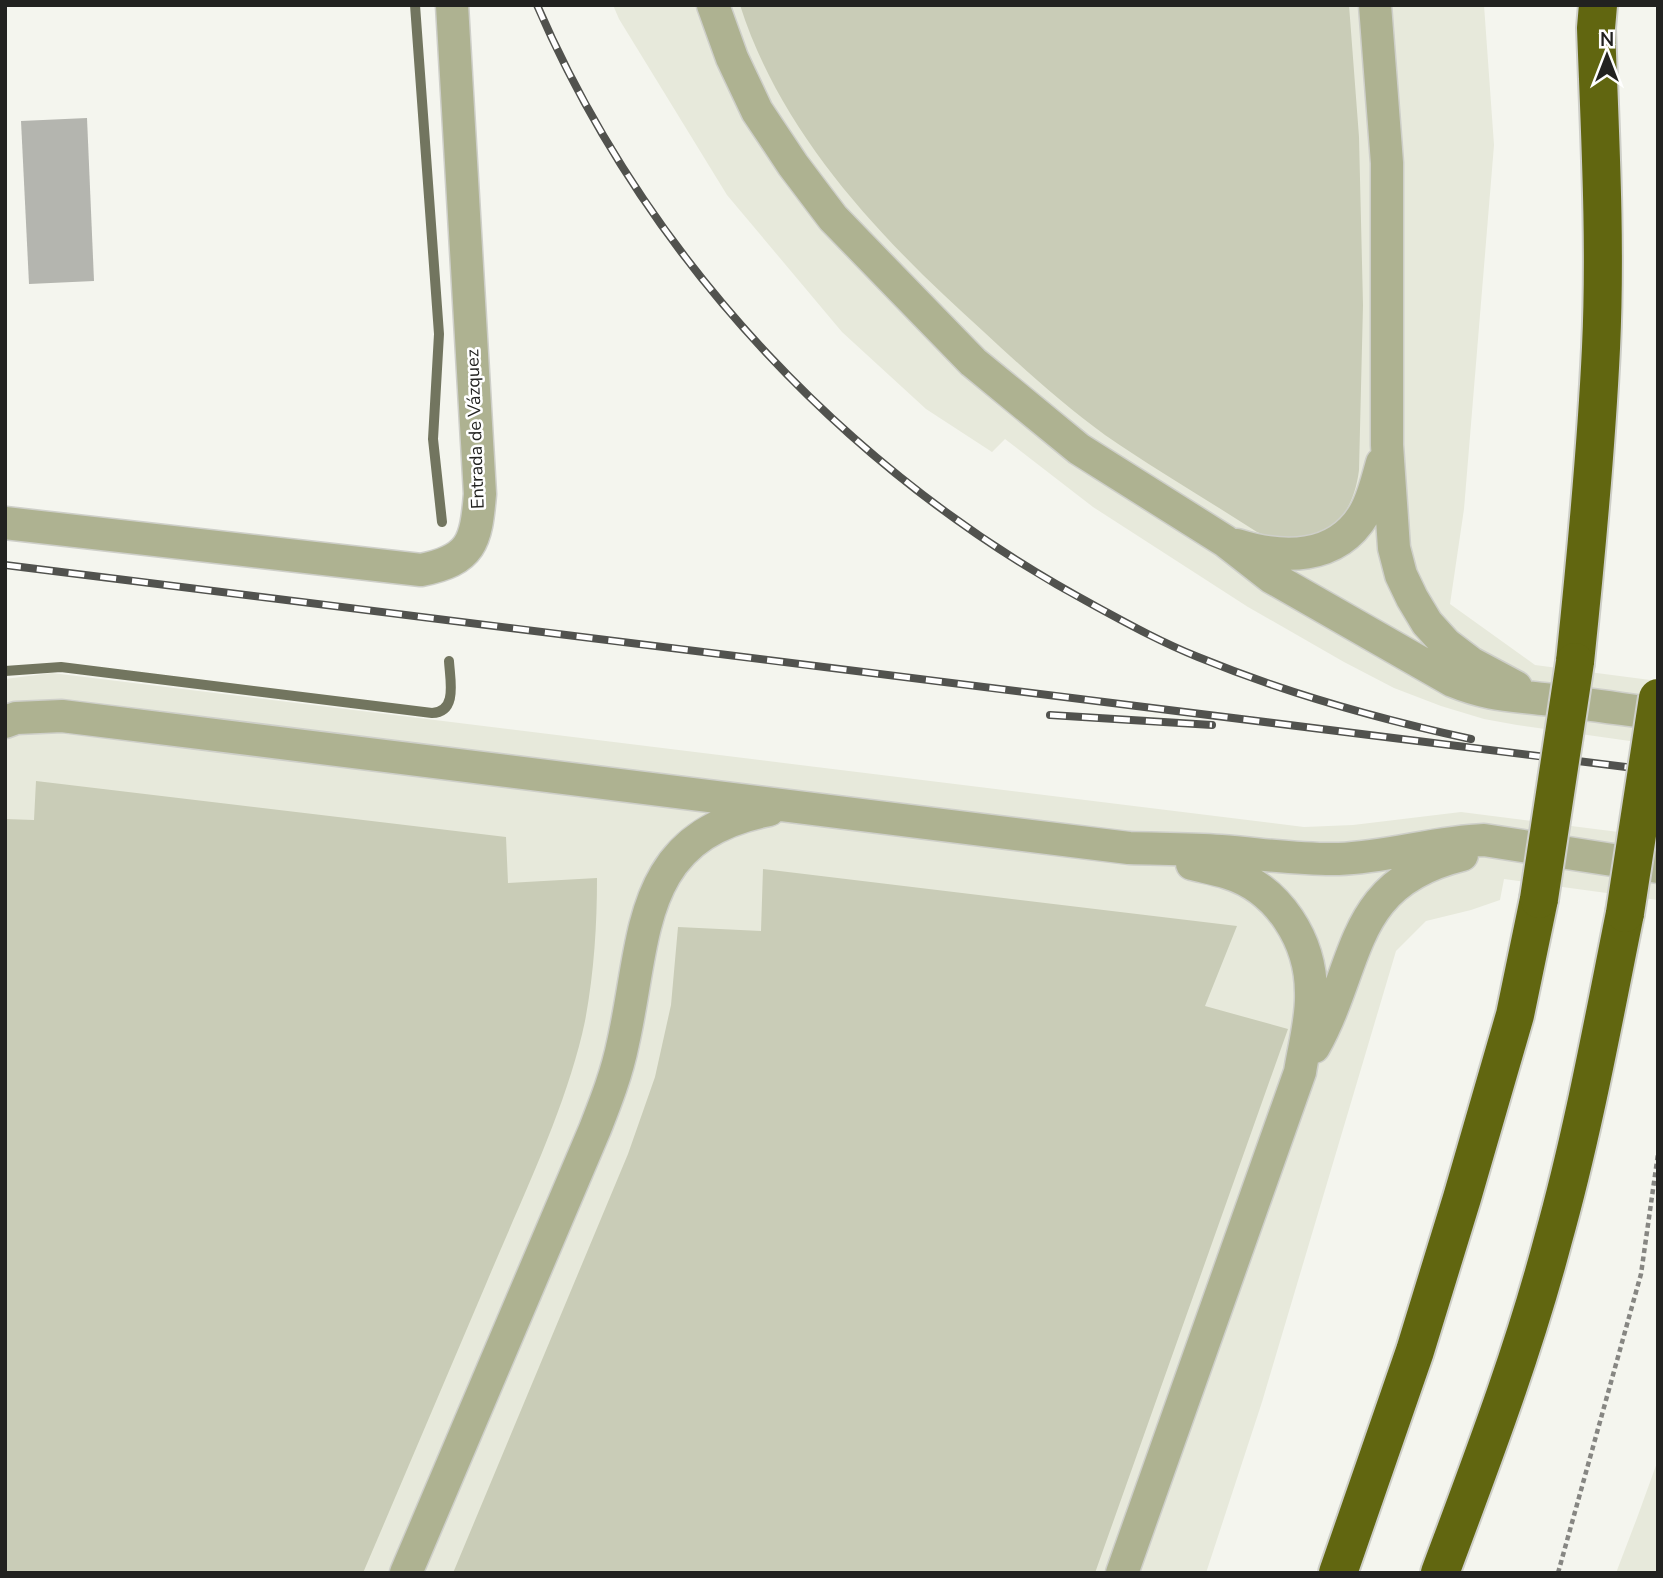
<svg xmlns="http://www.w3.org/2000/svg" width="1663" height="1578" viewBox="0 0 1663 1578" font-family="'Nunito Sans',sans-serif">
	<rect width="100%" height="100%" fill="#f4f5ee"/>
	<path fill="#e7e9db" d="M613 5H1484L1494 145 1464 509 1450 604 1535 665 1658 681V745L1517 725 1484 719 1441 706 1394 688 1344 662 1248 607 1093 507 1005 439 992 452 926 409 842 332 727 195 619 19Z
		M52 673 1304 827 1353 825 1461 812 1658 837V900L1504 879 1500 900 1471 910 1426 921 1396 951 1262 1402 1206 1573H5V679Z
		M1658 1460V1573H1616L1637 1518Z"/>
	<path fill="#c9ccb7" d="M740 5H1349L1359 137 1363 305 1359 470C1352 528 1312 555 1257 532 1206 499 1154 469 1105 435 1062 404 1023 368 984 332 883 241 782 137 740 5Z
		M36 781 506 837 508 883 597 878C597 926 594 973 585 1021 567 1107 520 1202 486 1284 445 1380 404 1477 363 1573H5V819L34 820Z
		M763 869 1237 926 1205 1006 1288 1029 1095 1573H453L628 1154 655 1077 671 1005 678 927 761 931Z"/>
	<g fill="none" stroke-linecap="round" stroke-linejoin="round">
		<path stroke="#72755f" stroke-width="10" d="M415 5 439 334 433 439 442 522
			M5 671 61 667 432 713C458 712 450 680 449 661"/>
	</g>
	<path fill="#b4b5af" d="M87 118 94 281 29 284 21 121Z"/>
	<g fill="none" stroke-linecap="round" stroke-linejoin="round">
		<defs>
			<path id="minor" d="M713 5 732 58 757 111 793 165 833 218 973 362 1079 449 1225 541 1271 577 1453 681C1487 695 1508 695 1543 699 1582 703 1620 709 1658 714
				M1375 5 1387 163V445L1394 548 1401 575 1412 598 1427 623 1446 644 1471 663 1516 687
				M5 523 421 570C472 560 476 542 480 494L452 5
				M1237 545C1282 559 1336 561 1364 514 1373 499 1377 480 1382 463
				M5 722 16 718 62 716 1129 848C1160 849 1190 849 1221 851 1261 854 1299 860 1339 859 1388 857 1435 842 1484 840L1658 867
				M1314 1047C1361 963 1347 883 1462 855
				M406 1573 595 1129C606 1101 617 1073 623 1043 647 936 635 836 769 810
				M1122 1573 1300 1072C1304 1046 1312 1019 1311 993 1311 941 1279 889 1228 873 1216 869 1204 867 1192 864"/>
			<path id="highway" d="M1575 662C1586 557 1596 453 1601 348 1606 242 1600 135 1596 28L1598 5
				M1338 1573 1415 1351 1462 1198 1515 1015 1539 899
				M1440 1573C1481 1463 1523 1354 1553 1240 1583 1133 1603 1022 1625 913"/>
		</defs>
		<use href="#minor" stroke="#cecfc9" stroke-width="35"/>
		<use href="#highway" stroke="#cecfc9" stroke-width="42"/>
		<path stroke="#868682" stroke-width="4.5" stroke-dasharray="5 3.5" stroke-linecap="butt" d="M1558 1573 1641 1274 1658 1154"/>
		<use href="#minor" stroke="#aeb291" stroke-width="32"/>
		<use href="#highway" stroke="#616610" stroke-width="38"/>
		<defs>
			<path id="rail" d="M537 5C648 262 852 476 1097 607 1130 625 1163 643 1198 657 1286 693 1378 719 1471 739
				M5 565 1658 771
				M1050 715 1212 725"/>
		</defs>
		<use href="#rail" stroke="#51524e" stroke-width="8"/>
		<use href="#rail" stroke="#fff" stroke-width="5" stroke-dasharray="16" stroke-linecap="butt"/>
		<defs>
			<path id="highway-bridge" d="M1539 899 1575 662
				M1625 913 1658 698"/>
		</defs>
		<use href="#highway-bridge" stroke="#cecfc9" stroke-width="42" stroke-linecap="butt"/>
		<use href="#highway-bridge" stroke="#616610" stroke-width="38"/>
	</g>
	<g text-anchor="middle" stroke-width="5" stroke-linejoin="round" paint-order="stroke">
		<g font-size="18" fill="#222220" stroke="#fff">
			<text transform="translate(475 429) rotate(-92)" y="6">Entrada de Vázquez</text>
		</g>
	</g>
	<rect width="1663" height="1578" fill="none" stroke="#222220" stroke-width="14"/>
	<g transform="translate(1607 56)" stroke="#ffffff" stroke-width="5" paint-order="stroke">
	<path d="M0-5L12 26L0 18L-12 26Z" fill="#222220"/>
	<text y="-10" font-size="19" font-weight="bold" text-anchor="middle" fill="#222220">N</text>
	</g>
</svg>
